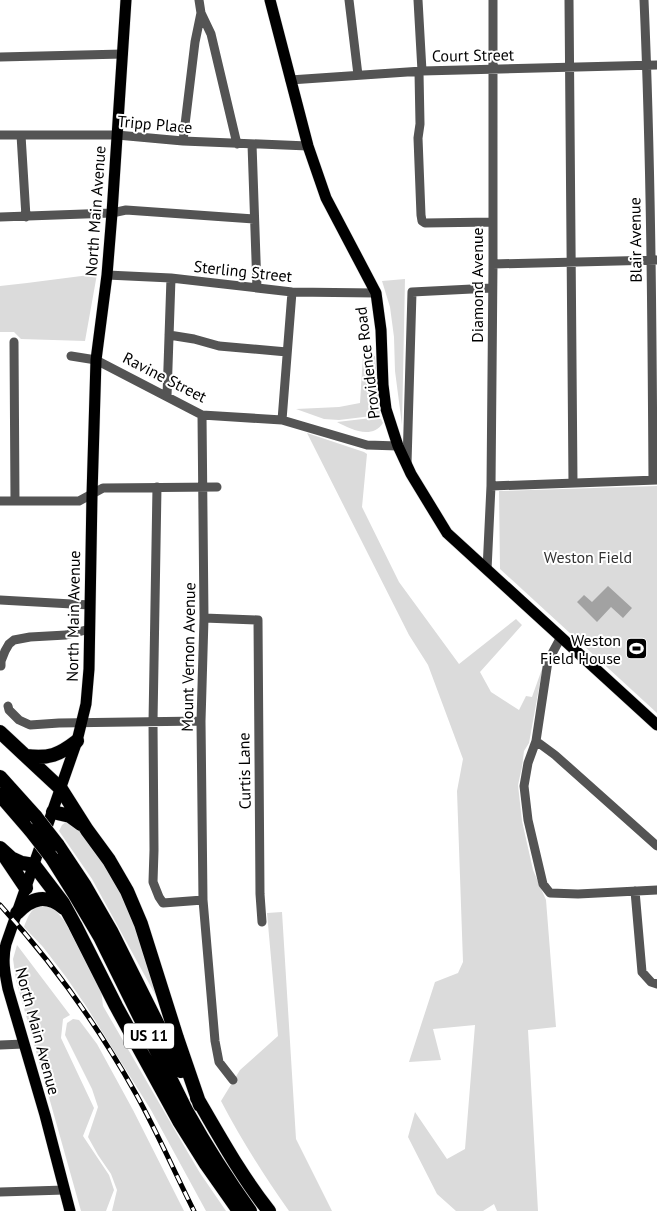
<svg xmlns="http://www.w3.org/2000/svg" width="657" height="1211" viewBox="0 0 657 1211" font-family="'PT Sans',sans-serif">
	<rect width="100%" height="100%" fill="#fff"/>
	<path fill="#dbdbdb" d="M97 274 85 341 21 339 14 332H0V286L27 283Z
		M405 279 402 425 395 371 394 337 390 307 382 281Z
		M363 355 375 356 380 415 339 420 324 419 296 409 339 407 360 403Z
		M380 417 383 423C372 440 350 429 337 422Z
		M307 433 364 452 367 454 362 507 399 582 459 664 516 619 522 625 480 672 491 692 519 710 526 696 532 697 543 666 529 743 524 751 522 767 518 785 522 821 533 870 546 900 556 1027 528 1030 538 1211H497L494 1204 483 1211H456L437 1194 408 1137 415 1112 447 1159 465 1149 475 1025 433 1029 441 1060 409 1062 435 982 458 973 463 962 457 791 463 759 428 665 409 635Z
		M657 486V713L500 569 499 491Z
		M66 822C79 827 85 837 93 848 103 862 113 875 120 890 136 923 146 959 158 994L156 996 92 879 59 831 62 825Z
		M51 904 65 922 101 990 103 1006 187 1151 200 1173 226 1211H206L151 1110 86 1006 66 977 43 947 24 927C30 911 33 905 51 904Z
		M282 912 296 1139 332 1211H289C264 1176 241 1139 221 1101L240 1070 278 1036 267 913Z
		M17 945 70 1015 63 1019 61 1038 94 1108 83 1136 109 1175 114 1190 106 1211H81L16 980 13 959Z
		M73 1019 79 1020 97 1044 133 1110 184 1211H112L117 1190 111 1174 98 1155 88 1137 98 1107 92 1089 65 1035 67 1023Z"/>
	<path fill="#a2a2a2" d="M608 586 632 608 623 618 611 607 597 622 577 602 584 595 592 602Z"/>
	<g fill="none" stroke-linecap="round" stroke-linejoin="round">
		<defs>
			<path id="major" d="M270 0 308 146 326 198 376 293 381 330 383 385 386 409 398 446 411 474 447 533 657 725
				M70 1211 45 1115 8 989C5 974 2 960 6 944L77 741 86 704 89 669 92 495 96 360 107 275 112 213 126 0"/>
			<path id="highway" d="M0 732 61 789 87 830 109 860 127 891 141 924 177 1038 200 1105
				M26 756C49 759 59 755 77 741
				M0 777 36 817
				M0 795 31 831
				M53 812 70 816 81 824
				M57 844 85 886 111 931 181 1071
				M0 848 11 858 22 863 34 865 63 903 75 925 116 1006 179 1121 206 1164 239 1211
				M3 854 26 888
				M52 858 74 893 100 937 187 1112C206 1146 227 1179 250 1211
				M17 913C32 897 47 894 64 908
				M197 1098C220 1137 241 1176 269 1211"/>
		</defs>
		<use href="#major" stroke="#dbdbdb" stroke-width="12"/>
		<use href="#highway" stroke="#dbdbdb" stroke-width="15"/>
		<path stroke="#545454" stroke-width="9" d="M349 0 358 75
			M418 0 422 71
			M569 0 573 483
			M644 0C651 160 652 320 653 480
			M201 13 211 34 237 144
			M0 57 123 54
			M419 72 420 124 418 138 421 215 422 221 425 223 493 222
			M290 80 422 71 657 65
			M0 135H117L183 141 308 146
			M21 135 26 217
			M183 141 195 42 201 13 199 0
			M252 144 257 288
			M0 217 112 213 126 210 254 219
			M493 264 657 260
			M107 275 171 278 292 292 376 293
			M169 335 194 339 219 346 287 352
			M14 342 15 501
			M71 356 96 360 202 415 282 420 367 445 398 446
			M167 396 171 278
			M202 415 204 618 201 721 203 900 215 1041 219 1062 233 1080
			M282 420 292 292
			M407 463 412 292 492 288
			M491 486 657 480
			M157 487 153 722 154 850 153 882 159 897 163 903 203 900
			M0 501H79L103 488 217 487
			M487 570 491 486 493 264V0
			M0 600 90 605
			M204 618 258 620 260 894 262 922
			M561 637 548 661 536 741 528 763 524 786 528 820 543 884 550 893 578 894 657 890
			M1 666V661L5 651 9 644 14 640 30 637 66 635 90 629
			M8 706 9 710 19 720 30 725 59 723 201 721
			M536 741 555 755 657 846
			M635 891 642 972 651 982 657 984
			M0 1045 24 1044
			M0 1192 65 1190"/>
		<use href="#major" stroke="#000" stroke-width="11"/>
		<use href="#highway" stroke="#000" stroke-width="14"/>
		<defs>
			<path id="rail" d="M0 905C53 963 98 1026 136 1094 157 1132 175 1173 194 1211"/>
		</defs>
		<use href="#rail" stroke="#000" stroke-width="5"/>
		<use href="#rail" stroke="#fff" stroke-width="3" stroke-dasharray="9" stroke-linecap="butt"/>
		<defs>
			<path id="highway-bridge" d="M36 817 57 844
				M31 831 52 858"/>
		</defs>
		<use href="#highway-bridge" stroke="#dbdbdb" stroke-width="15" stroke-linecap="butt"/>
		<use href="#highway-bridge" stroke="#000" stroke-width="14"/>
	</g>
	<defs>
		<symbol id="stadium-square" viewBox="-11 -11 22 22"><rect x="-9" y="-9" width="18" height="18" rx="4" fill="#000" stroke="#fff"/><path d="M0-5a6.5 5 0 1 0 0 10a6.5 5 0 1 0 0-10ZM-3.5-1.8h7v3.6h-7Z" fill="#fff"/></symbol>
	</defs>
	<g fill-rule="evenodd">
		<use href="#stadium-square" x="624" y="636" width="25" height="25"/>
	</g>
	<g text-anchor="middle" stroke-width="4" stroke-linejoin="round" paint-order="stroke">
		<rect fill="#fff" stroke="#4c4c4c" stroke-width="1" x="124" y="1023.5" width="50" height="25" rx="4"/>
		<g font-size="15" font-weight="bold" fill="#000">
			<text x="149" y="1041">US 11</text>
		</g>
		<g font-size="16" fill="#000" stroke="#fff">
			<text transform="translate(473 55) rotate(-1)" y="6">Court Street</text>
			<text transform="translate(155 124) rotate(5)" y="6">Tripp Place</text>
			<text transform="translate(95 211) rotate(-86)" y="6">North Main Avenue</text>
			<text transform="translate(635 240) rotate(-91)" y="6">Blair Avenue</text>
			<text transform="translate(243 271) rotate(6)" y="6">Sterling Street</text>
			<text transform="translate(477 285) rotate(-90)" y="6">Diamond Avenue</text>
			<text transform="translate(367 363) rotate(-97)" y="6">Providence Road</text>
			<text transform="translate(165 377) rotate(27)" y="6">Ravine Street</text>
			<text transform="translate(73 616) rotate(-89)" y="6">North Main Avenue</text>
			<text transform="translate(188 657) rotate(-89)" y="6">Mount Vernon Avenue</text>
			<text transform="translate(244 771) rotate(-91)" y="6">Curtis Lane</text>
			<text transform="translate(38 1031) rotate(75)" y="6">North Main Avenue</text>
		</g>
		<g font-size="16" fill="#323232" stroke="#fff">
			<text x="588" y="563">Weston Field</text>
		</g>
		<g font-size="16" fill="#000" stroke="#fff" text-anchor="end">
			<text x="621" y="646">Weston<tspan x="621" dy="18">Field House</tspan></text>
		</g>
	</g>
</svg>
